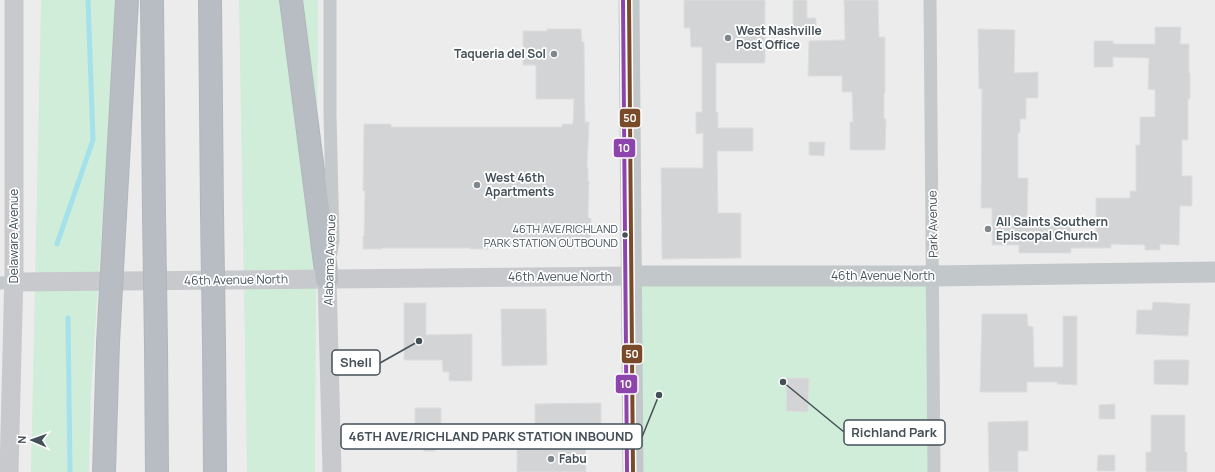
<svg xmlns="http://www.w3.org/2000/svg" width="1215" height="472" viewBox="0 0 1215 472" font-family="Manrope,sans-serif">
	<rect width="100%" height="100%" fill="#edecec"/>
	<path fill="#d0edd9" d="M41 0H117L91 392 89 472H31Z
		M239 0H318L315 472H247Z
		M631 276H933L935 472H633Z"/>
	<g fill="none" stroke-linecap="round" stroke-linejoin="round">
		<path stroke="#a4e1eb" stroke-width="5" d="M57 244 93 140 88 0
			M68 318 70 472"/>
	</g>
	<path fill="#d3d4d5" stroke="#dededf" d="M684 0H765V63H716V112H718V128H753V151H717L718 213H741V258L662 259 661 168H703V133L696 134V112H702V47H691L690 28H684Z
		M793 0H807V18H816V35H793Z
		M844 0H878L879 37H885V93H884V119H886L885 150H850V122H853L852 92H842V76H808L809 41 845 40Z
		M1155 27H1181L1180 44H1189V73H1190V99H1188V140H1182V176H1192V206H1180L1179 245 1160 244V250H1145V245L1111 244V248H1071V253H1019V245H992V208H981L982 89H979L978 29 1015 30 1014 73 1038 72V98H1026V119H1020V133H1018V178H1028L1027 223H1071V235H1096V198H1130V191H1136V145H1140V117H1155V90L1148 89 1149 58 1113 57V67H1094V41H1113V44H1155Z
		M547 29H581L582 42H584L585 122H589L587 168H588V181H589L588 217 591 219 590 248 488 247V249H470V248H382V249H363V236H364L365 191H363L364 124H391V127H562V124H573L574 99H536V65H523V31H547Z
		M809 142H825L824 156 809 155Z
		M1153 302 1190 304 1188 336 1136 334 1137 310H1152Z
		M404 303H426V335L472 334V381H449V372H443L442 360H404Z
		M501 309H546L547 365 502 366Z
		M982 314H1027L1028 326 1033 327 1034 367H1063V316H1077V385L1057 384V382H1027V392H980Z
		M1154 360H1189L1188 385 1154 384Z
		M787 378H809L808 412 786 411Z
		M601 403V436H585L586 472H517V446H535V404Z
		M1115 404V419H1099V405Z
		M415 408H441V427H435V451H424L415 425Z
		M1151 415H1185V452H1187V472H1146V452H1151Z
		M1028 421V451H1018V472H989L988 422Z
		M1098 455H1115V471H1097Z"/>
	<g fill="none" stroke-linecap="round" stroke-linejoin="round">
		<defs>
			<path id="highway" d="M152 0 154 215
				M210 0 212 212
				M291 0 327 279
				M115 215 127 0
				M214 343 215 472
				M156 345 157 472
				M104 472 108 343"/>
		</defs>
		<use href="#highway" stroke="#b2b7bc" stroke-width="24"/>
		<path stroke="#c6c9cb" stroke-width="13" d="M330 0V114L333 240 331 253
			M930 0 934 472
			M0 283 14 282"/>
		<path stroke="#c7c9cc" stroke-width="19" d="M327 279 332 472
			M14 282 631 276
			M9 472 14 271V0"/>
		<path stroke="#c2c7c9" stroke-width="21" d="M629 0 633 472
			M631 276H933L1215 272"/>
		<use href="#highway" stroke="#b7bdc2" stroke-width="22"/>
		<defs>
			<path id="highway-bridge" d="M212 212 214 343
				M154 215 156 345
				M108 343 115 215"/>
		</defs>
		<use href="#highway-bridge" stroke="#b2b7bc" stroke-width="24" stroke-linecap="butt"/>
		<use href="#highway-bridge" stroke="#b7bdc2" stroke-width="22"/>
		<defs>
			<path id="bus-1" d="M629 0 633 472"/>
			<path id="bus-2" d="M623 0 627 472"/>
		</defs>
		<use href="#bus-1" stroke="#fff" stroke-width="7"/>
		<use href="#bus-2" stroke="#fff" stroke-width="7"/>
		<use href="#bus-1" stroke="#7a4b2a" stroke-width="4"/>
		<use href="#bus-2" stroke="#8e44ad" stroke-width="4"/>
	</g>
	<g fill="#7f878c" stroke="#fff" stroke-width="1.5">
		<circle cx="728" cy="38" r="4"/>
		<circle cx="554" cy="54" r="4"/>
		<circle cx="477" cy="185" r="4"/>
		<circle cx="988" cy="229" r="4"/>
		<circle cx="551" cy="459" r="4"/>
	</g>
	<circle fill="#445058" stroke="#fff" stroke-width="1.5" cx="625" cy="235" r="3.5"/>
	<g text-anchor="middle" stroke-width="3.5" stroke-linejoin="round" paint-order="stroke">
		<g font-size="11" fill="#445058" stroke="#fff" text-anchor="end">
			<text x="618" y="233">46TH AVE/RICHLAND<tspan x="618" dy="14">PARK STATION OUTBOUND</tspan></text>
		</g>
		<g font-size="12" font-weight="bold" fill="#445058" stroke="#fff" text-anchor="start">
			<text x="736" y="35">West Nashville<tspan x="736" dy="14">Post Office</tspan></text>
			<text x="546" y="58" text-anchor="end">Taqueria del Sol</text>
			<text x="485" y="182">West 46th<tspan x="485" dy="14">Apartments</tspan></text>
			<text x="996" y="226">All Saints Southern<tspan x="996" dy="14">Episcopal Church</tspan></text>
			<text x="559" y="463">Fabu</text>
		</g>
		<g font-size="12" fill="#445058" stroke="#fff">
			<text transform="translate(933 224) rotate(-91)" y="4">Park Avenue</text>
			<text transform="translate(14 236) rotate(-90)" y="4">Delaware Avenue</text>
			<text transform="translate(330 260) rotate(-88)" y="4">Alabama Avenue</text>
			<text x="883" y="280">46th Avenue North</text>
			<text x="560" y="281">46th Avenue North</text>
			<text transform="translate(236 280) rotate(-1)" y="4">46th Avenue North</text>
		</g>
	</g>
	<path fill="none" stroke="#445058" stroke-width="1.5" d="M419 341L380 363M783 382L844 432M659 395L642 437"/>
	<g fill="#445058" stroke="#fff" stroke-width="1.5">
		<circle cx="419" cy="341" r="4"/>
		<circle cx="783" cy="382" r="4"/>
		<circle cx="659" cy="395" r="4"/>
	</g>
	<g fill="#fff" stroke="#445058" stroke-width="1.5">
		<rect x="332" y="350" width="48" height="25" rx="4"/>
		<rect x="844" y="420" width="101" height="25" rx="4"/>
		<rect x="341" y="424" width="301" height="25" rx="4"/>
	</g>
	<g font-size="13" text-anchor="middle" font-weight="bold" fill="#445058">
		<text x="356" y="367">Shell</text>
		<text x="894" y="437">Richland Park</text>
		<text x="491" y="441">46TH AVE/RICHLAND PARK STATION INBOUND</text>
	</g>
	<g stroke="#fff" stroke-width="1.5">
		<rect x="619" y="108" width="22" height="20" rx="4" fill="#7a4b2a"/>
		<rect x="613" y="138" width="23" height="20" rx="4" fill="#8e44ad"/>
		<rect x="621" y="344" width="22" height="20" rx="4" fill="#7a4b2a"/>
		<rect x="615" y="374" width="23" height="20" rx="4" fill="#8e44ad"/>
	</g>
	<g font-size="11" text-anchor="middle" font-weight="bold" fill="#fff">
		<text x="630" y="122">50</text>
		<text x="624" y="152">10</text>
		<text x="632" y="358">50</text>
		<text x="626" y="388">10</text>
	</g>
	<g transform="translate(32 440) rotate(272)" stroke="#ffffff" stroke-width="3" paint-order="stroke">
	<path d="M0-3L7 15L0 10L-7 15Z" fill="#445058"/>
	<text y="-6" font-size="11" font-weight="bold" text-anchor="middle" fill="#445058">N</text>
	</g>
</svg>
